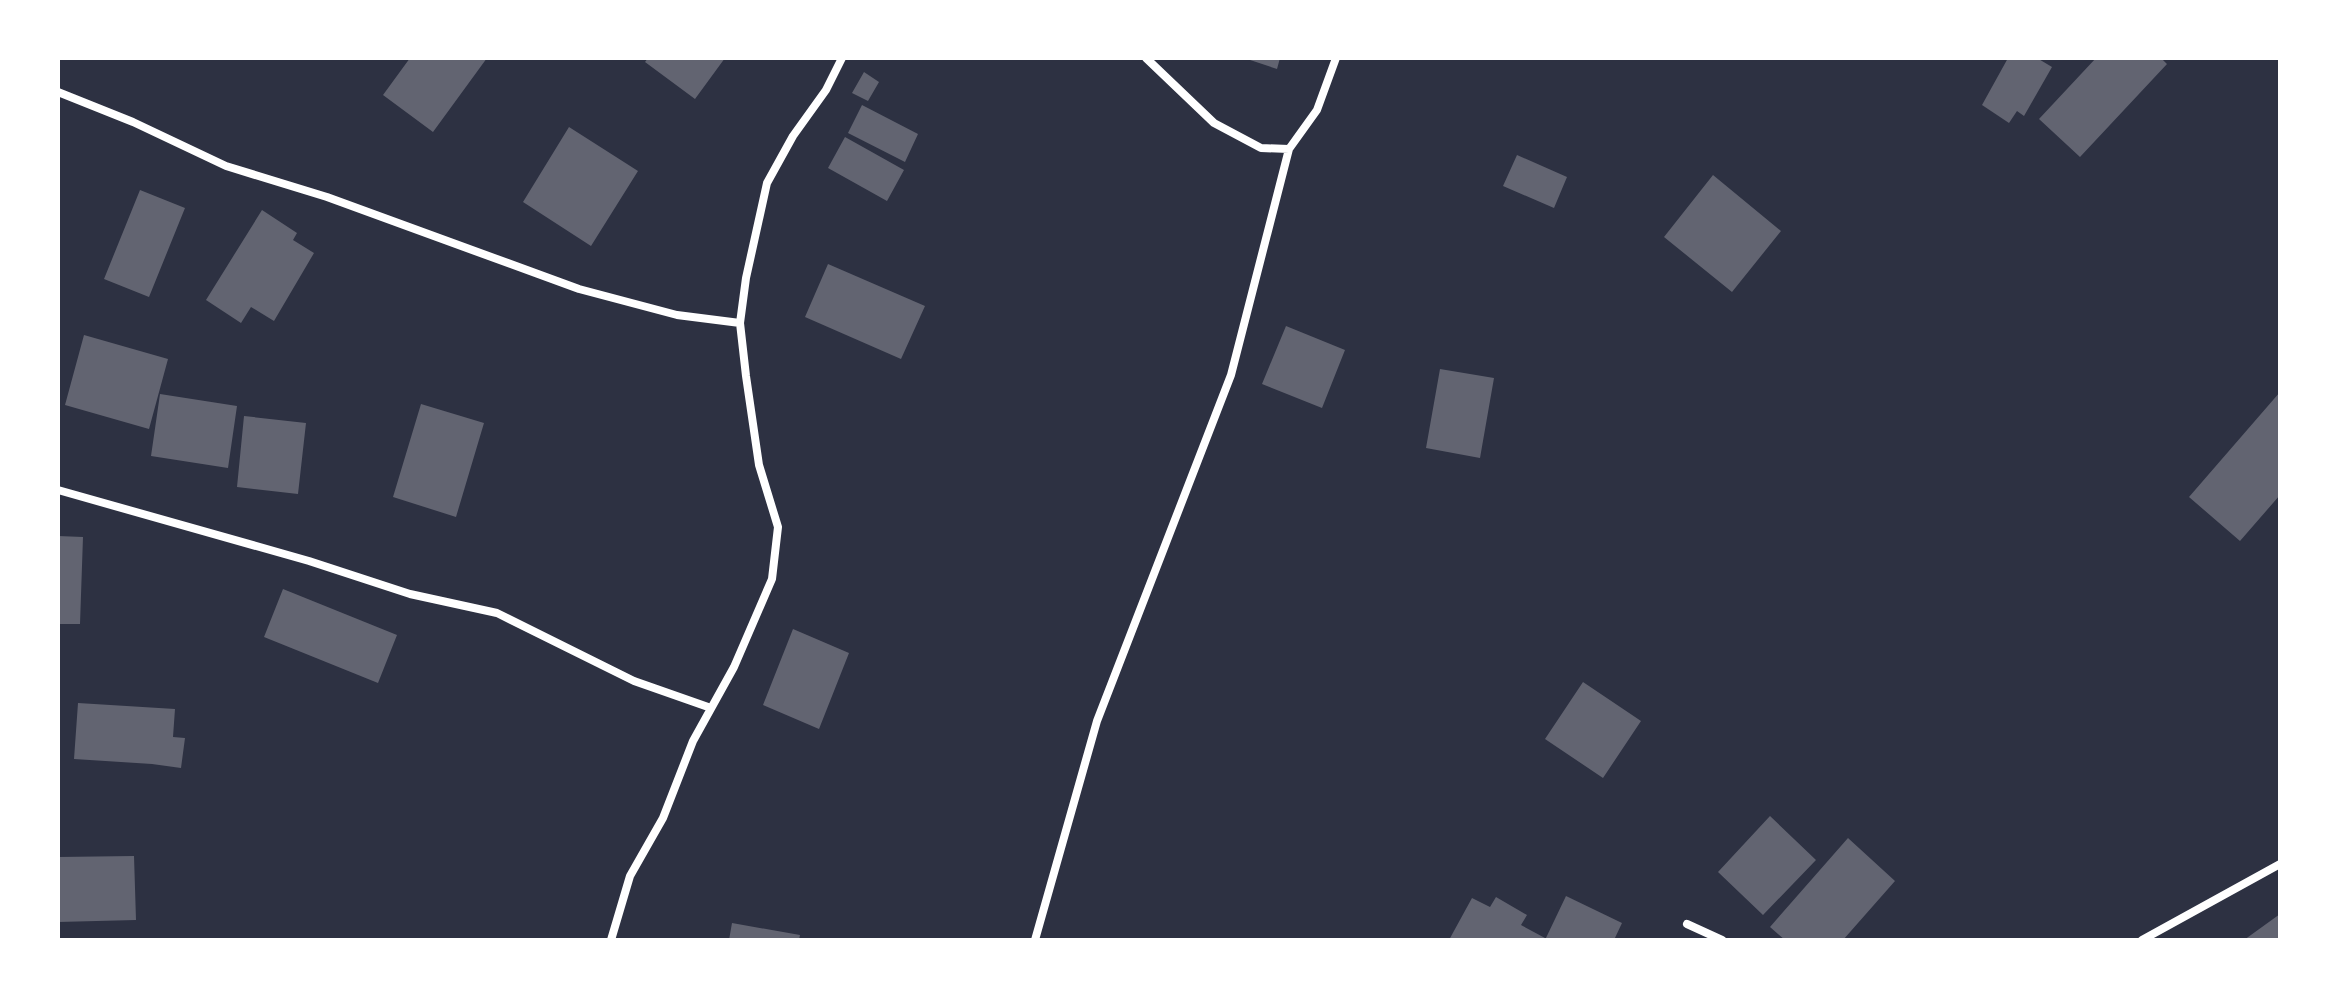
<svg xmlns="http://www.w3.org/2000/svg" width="2338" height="998" viewBox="0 0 2338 998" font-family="'DM Sans',sans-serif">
	<rect width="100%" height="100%" fill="#2d3142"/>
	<path fill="#626471" d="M410 58H487L433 132 383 95Z
		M648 58H725L695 99 645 62Z
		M1244 58H1280L1277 69Z
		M2008 58H2037L2052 67 2024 116 2017 111 2009 123 1982 105Z
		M2096 58H2161L2167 64 2080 157 2039 119Z
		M864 72 879 82 868 101 852 93Z
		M862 105 918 134 905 162 848 133Z
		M569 127 638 171 591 246 523 202Z
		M845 137 904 170 887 201 828 168Z
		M1517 155 1567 177 1554 208 1503 186Z
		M1713 175 1781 231 1732 292 1664 237Z
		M140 190 185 208 149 297 104 279Z
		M262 210 297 233 293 240 314 253 274 321 251 307 241 323 206 300Z
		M828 264 925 306 901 359 805 317Z
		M1286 326 1345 350 1322 408 1262 384Z
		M84 335 168 359 149 429 65 405Z
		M1440 369 1494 378 1480 458 1426 448Z
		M2280 392V495L2240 541 2189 497Z
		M160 394 237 406 228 468 151 456Z
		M421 404 484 423 456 517 393 497Z
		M244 416 306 423 298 494 237 487Z
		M58 536 83 537 80 624H58Z
		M283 589 397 635 378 683 264 637Z
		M793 629 849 653 819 729 763 705Z
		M1583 682 1641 721 1603 778 1545 739Z
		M78 703 175 709 173 737 185 738 181 768 152 764 74 759Z
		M1770 816 1816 860 1763 915 1718 872Z
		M1848 838 1895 881 1843 940H1785L1770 927Z
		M134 856 136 920 58 922V857Z
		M1566 896 1622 923 1614 940H1545Z
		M1496 897 1527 915 1521 925 1545 938 1544 940H1449L1472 898 1490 907Z
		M2280 914V940H2244Z
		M732 923 800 935 799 940H729Z"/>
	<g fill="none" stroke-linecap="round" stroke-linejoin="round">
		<path stroke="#fff" stroke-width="8" d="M1146 58 1214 123 1261 148 1289 149 1317 110 1336 58
			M58 92 133 122 226 166 327 197 579 289 677 315 740 323
			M58 490 309 561 410 594 497 613 634 681 711 708
			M1687 924 1722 940
			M611 940 630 876 663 818 693 741 734 667 772 579 778 527 759 465 746 376 740 323 746 278 767 183 793 136 826 90 842 58
			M1035 940 1097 721 1231 375 1289 149
			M2142 940 2280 864"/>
	</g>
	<rect width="2338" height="998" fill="none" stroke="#ffffff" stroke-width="120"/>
</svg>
